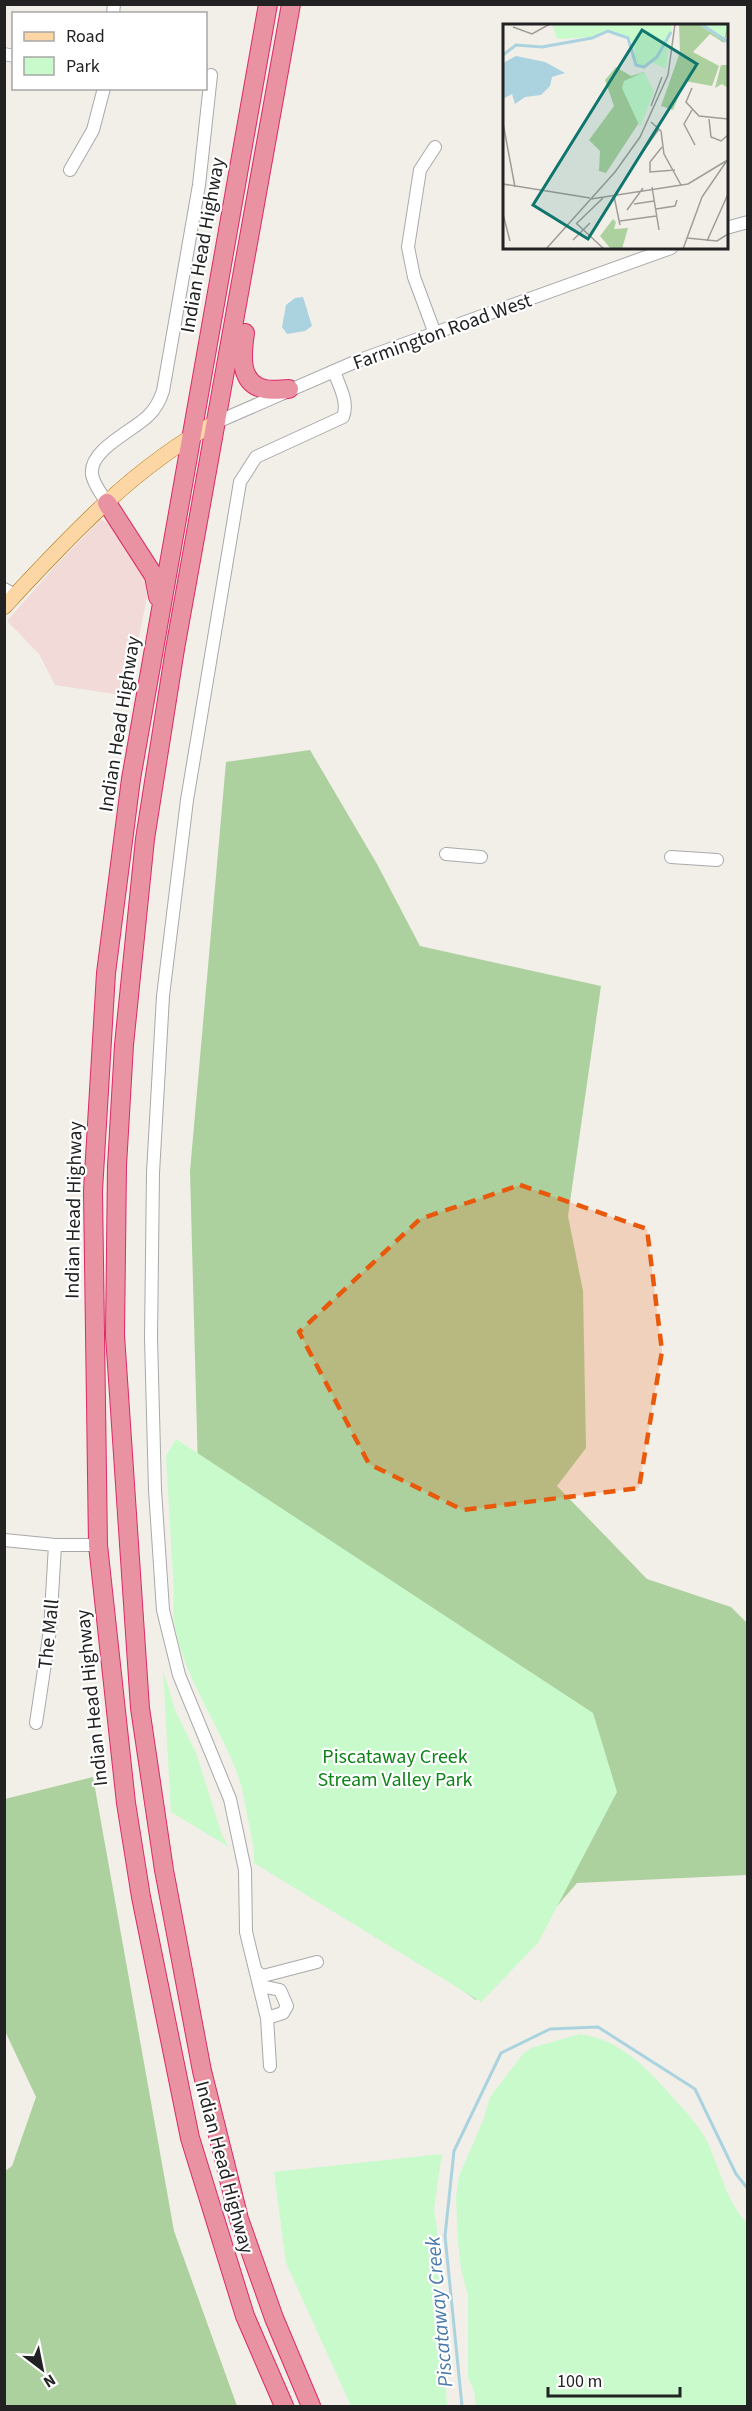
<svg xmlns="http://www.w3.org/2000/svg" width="752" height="2411" viewBox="0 0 752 2411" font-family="'Source Sans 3',sans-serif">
	<rect width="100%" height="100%" fill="#f2efe9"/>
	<path fill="#f2dad9" d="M101 519 114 527 145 573 147 597 127 696 55 685 39 654 7 621 56 565Z"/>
	<path fill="#add19e" d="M310 750 377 864 420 946 601 986 568 1216 583 1291 586 1448 557 1486 647 1579 731 1607 747 1623V1875L577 1883 476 2000 296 1873 202 1621 190 1171 226 762Z
		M93 1777 174 2231 237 2406H5V2171L12 2166 36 2097 5 2031V1799Z"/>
	<path fill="#c8facc" d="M176 1439 593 1713 617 1792 538 1943 481 2002 254 1863V1850C248 1823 245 1791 234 1765 214 1715 166 1649 174 1594L166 1456Z
		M163 1670 175 1710 196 1753 222 1835 229 1847 171 1812Z
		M580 2034C623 2040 649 2071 676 2101 687 2113 699 2126 707 2141 719 2166 727 2203 747 2223V2406H476L474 2391 468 2377V2295L461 2269 458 2241 456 2197 459 2176 484 2118 490 2097 523 2054 531 2048Z
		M442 2154 434 2209 442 2265 435 2297 442 2316 447 2406H351L286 2263 274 2172Z"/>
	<path fill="#aad3df" d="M303 297 312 326 305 331 287 334 282 327 286 305 295 298Z"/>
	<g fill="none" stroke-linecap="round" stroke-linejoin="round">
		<path stroke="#aad3df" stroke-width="3" d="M462 2406 445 2236 454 2151 501 2053 550 2029 598 2027 695 2089 736 2174 748 2189"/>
		<defs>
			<path id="minor" d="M113 14 114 4
				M4 54 14 56
				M70 170 93 130 104 88
				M726 228 748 222
				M434 331 414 277 408 247 420 170 435 147
				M217 422 357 361 671 248
				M107 503C102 494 93 484 92 474 89 449 135 430 149 415 156 408 160 400 163 391L199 185 211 75
				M4 589 15 595
				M446 854 481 857
				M671 857 717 860
				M4 1540 55 1545H98
				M36 1723 50 1630 55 1545
				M258 1973 263 1976 317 1962
				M261 1986 280 1990 287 2006 283 2013 267 2018
				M270 2066 267 2018 246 1932 245 1870 230 1799 179 1675 163 1610 155 1490 151 1338 153 1173 163 996 187 800 240 482 256 457 343 417C349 402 339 386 334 371"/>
			<path id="major" d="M4 607C67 539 134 466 217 422"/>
			<path id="highway" d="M268 4 131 779 106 973 93 1191 98 1545 126 1803 141 1897 190 2138 245 2316 284 2406
				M291 4 175 649 145 839 124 1045 117 1166 115 1335 140 1708 164 1870 202 2071 239 2219 274 2318 311 2406
				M245 333C242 353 238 384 265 389 272 391 282 389 289 389
				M107 503 154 576 158 597"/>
		</defs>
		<use href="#minor" stroke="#a9a9a9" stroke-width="14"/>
		<use href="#major" stroke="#a06b00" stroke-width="16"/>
		<use href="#highway" stroke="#dc2a67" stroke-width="20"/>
		<use href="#minor" stroke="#fff" stroke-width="12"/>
		<use href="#major" stroke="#fcd6a4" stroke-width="15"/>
		<use href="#highway" stroke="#e892a2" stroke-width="18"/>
	</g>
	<path fill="#e8590c" fill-opacity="0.2" stroke="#e8590c" stroke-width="4.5" stroke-dasharray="12 8" stroke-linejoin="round" d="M520 1185 647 1229 662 1351 639 1488 463 1510 369 1464 299 1332 420 1219Z"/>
	<g text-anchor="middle" stroke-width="4.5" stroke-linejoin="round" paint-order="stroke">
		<g font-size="20" fill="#222" stroke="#fff">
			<text transform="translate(202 245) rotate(-80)" y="7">Indian Head Highway</text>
			<text transform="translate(442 331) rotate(-20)" y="7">Farmington Road West</text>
			<text transform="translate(119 724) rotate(-81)" y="7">Indian Head Highway</text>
			<text transform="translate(73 1210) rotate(-89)" y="7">Indian Head Highway</text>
			<text transform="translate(48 1634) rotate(-84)" y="7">The Mall</text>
			<text transform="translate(91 1698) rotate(-96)" y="7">Indian Head Highway</text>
			<text transform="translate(225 2167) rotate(75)" y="7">Indian Head Highway</text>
		</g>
		<g font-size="20" fill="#0c8416" stroke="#fff">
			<text x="395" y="1763">Piscataway Creek<tspan x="395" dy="23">Stream Valley Park</tspan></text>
		</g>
		<g font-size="21" font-style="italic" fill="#4a7aab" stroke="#fff">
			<text transform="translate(439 2312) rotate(-95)" y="7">Piscataway Creek</text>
		</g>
	</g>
	<g transform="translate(503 24)">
		<rect width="225" height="225" fill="#f2efe9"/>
		<path d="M176 0H225V6L221 19 207 10 190 28 216 42 209 62 182 57 170 86 158 82 177 28ZM218 41H225V64L219 60 212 64ZM113 43 128 52 141 48 148 66 143 88 103 149 96 147 97 127 86 116 111 82 102 56ZM110 195 113 198 111 205 125 204 119 225H108L97 212Z" fill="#add19e"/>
		<path d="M49 0H167L169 8 151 36 139 42 132 38 131 20 126 14 104 7 89 13 54 15ZM195 0H225L221 16 216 14ZM167 9 163 45 150 39ZM141 48 151 68 137 103 119 64 121 57Z" fill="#c8facc"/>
		<path d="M13 32 42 38 62 49 49 53 47 62 38 71 22 73 12 80 9 70 0 75V39Z" fill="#aad3df"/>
		<path fill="none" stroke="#aad3df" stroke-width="3" d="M198 0 225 18M0 31 13 21 39 23 89 14 105 7 125 14 133 41 141 43 154 33 168 8"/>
		<path fill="none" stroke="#9f9d99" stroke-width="1.5" d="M10 3 29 10 47 0M189 64 183 78 196 92 225 95M148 82 159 53M189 86 181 100 192 121M206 95 208 113 218 117 225 111M148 98 158 107 161 130 178 161M0 99 12 163M159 123 147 138V148L172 146M135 134 156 105M0 160 87 174M149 163 156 206M111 172 117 201M88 175 185 160 223 137M131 180 151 177M153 185 172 182 174 176M124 186 140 164M0 190 7 217M117 197 153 192M73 199 101 225M73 200 100 174M184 214 214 217 225 210M70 216 87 199M204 217 225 170M43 225 112 148 137 113 165 51 172 0M180 225 199 173 225 135"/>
		<path fill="#0f766e" fill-opacity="0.15" stroke="#0f766e" stroke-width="3" d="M139 6 194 40 85 215 30 181Z"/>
		<rect width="225" height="225" fill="none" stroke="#222" stroke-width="3"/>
	</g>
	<rect width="752" height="2411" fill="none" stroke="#222222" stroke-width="12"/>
	<rect x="12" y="12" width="195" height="78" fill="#ffffff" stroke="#a7a7a7" stroke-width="1.5"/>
	<rect x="24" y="32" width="30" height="9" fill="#fcd6a4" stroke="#a7a7a7" stroke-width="1.5"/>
	<text x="66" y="42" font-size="18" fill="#222222">Road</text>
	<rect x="24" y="57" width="30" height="18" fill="#c8facc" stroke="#a7a7a7" stroke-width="1.5"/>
	<text x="66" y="72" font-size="18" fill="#222222">Park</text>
	<g transform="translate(42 2369) rotate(148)" stroke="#ffffff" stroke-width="4.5" paint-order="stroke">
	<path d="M0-4.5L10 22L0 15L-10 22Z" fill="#222222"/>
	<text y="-9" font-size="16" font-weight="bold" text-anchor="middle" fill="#222222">N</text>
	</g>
	<path d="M548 2387v9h132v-9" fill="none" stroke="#222222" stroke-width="3"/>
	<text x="557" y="2387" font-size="18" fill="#222222" stroke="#ffffff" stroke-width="4.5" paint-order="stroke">100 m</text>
</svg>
